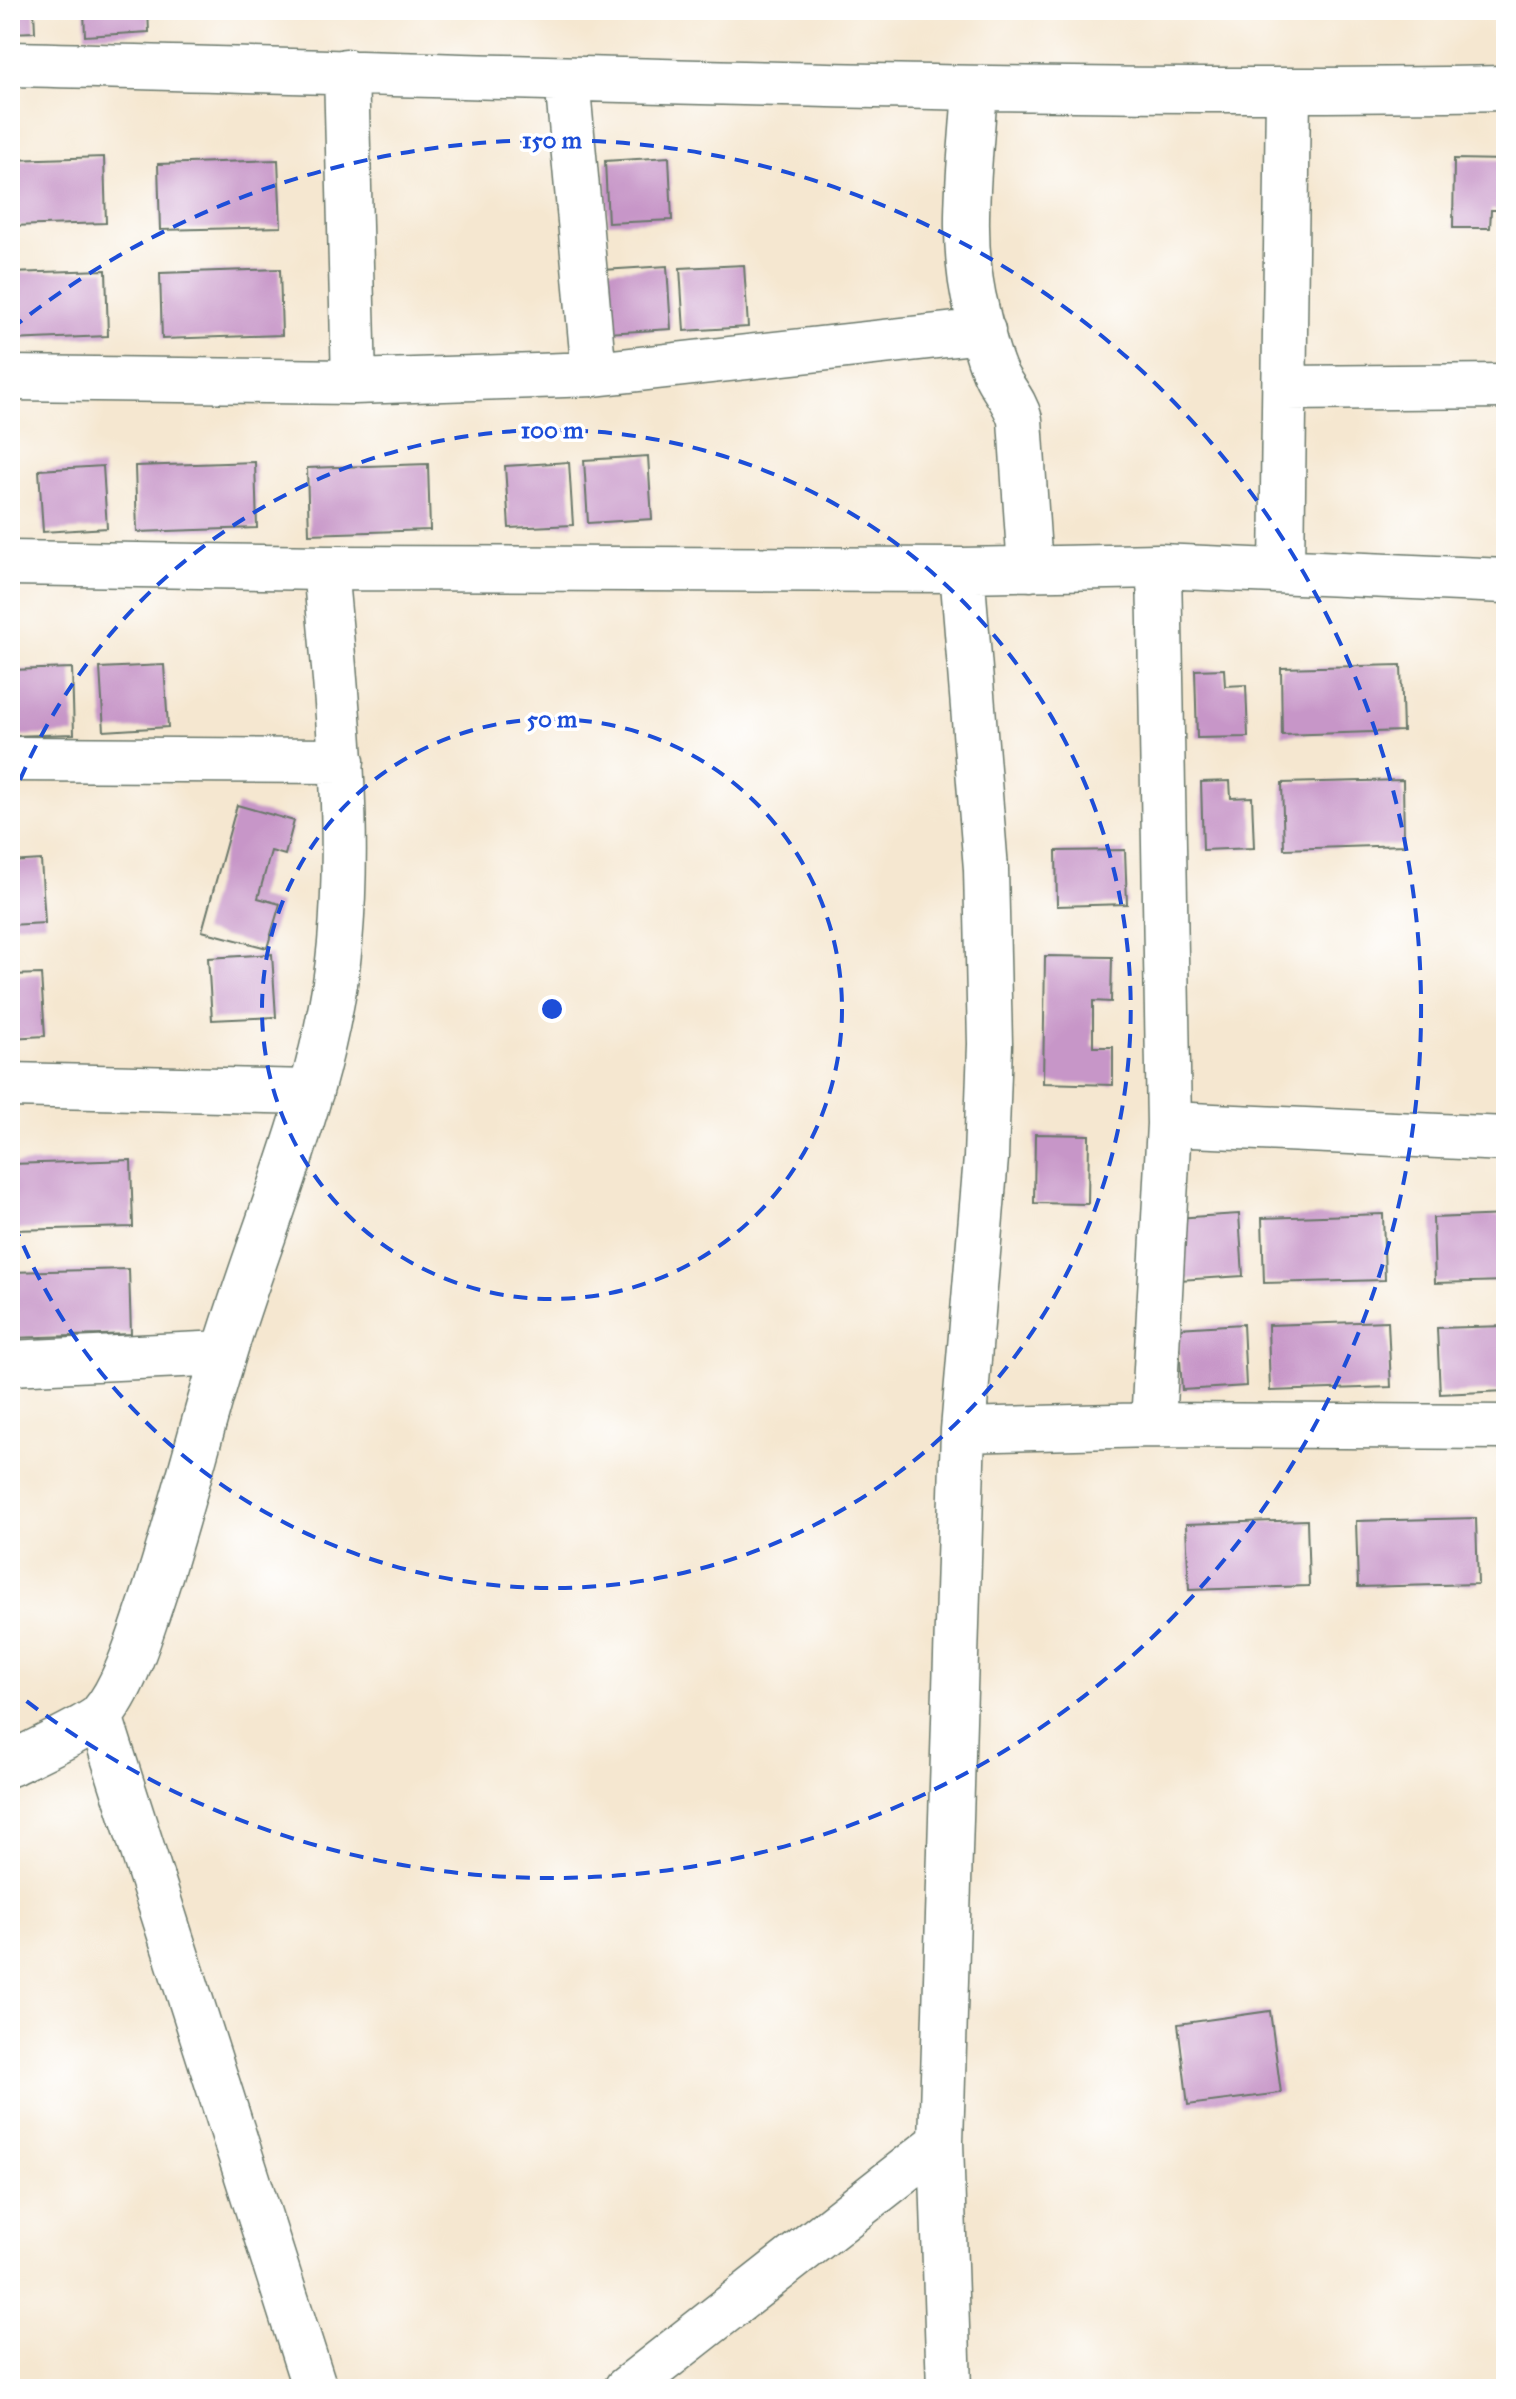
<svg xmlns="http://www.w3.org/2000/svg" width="1516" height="2399" viewBox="0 0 1516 2399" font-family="'IM FELL Great Primer',serif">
	<rect width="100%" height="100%" fill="#fff"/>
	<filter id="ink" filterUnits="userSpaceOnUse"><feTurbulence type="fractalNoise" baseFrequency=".0125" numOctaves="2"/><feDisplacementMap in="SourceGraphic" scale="16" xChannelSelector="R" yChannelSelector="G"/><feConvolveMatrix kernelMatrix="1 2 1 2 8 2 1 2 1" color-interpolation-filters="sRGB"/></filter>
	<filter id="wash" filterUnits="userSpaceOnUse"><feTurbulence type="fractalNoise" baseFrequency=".006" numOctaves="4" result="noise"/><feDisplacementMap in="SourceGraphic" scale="32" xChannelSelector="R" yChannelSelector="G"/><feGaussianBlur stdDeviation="1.8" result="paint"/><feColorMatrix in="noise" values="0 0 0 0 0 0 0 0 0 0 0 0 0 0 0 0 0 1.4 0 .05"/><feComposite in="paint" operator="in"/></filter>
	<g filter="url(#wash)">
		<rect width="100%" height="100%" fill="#f5e7d0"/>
		<g id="blocks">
			<path fill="#c796c8" d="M10 10H34L35 32 10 33Z
				M84 10H148L149 32 85 36Z
				M104 157 106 223 10 226V160Z
				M669 157 672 220 608 223 605 161Z
				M1454 159 1506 160V210H1491L1490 228H1453Z
				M278 160 281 227 160 230 158 164Z
				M744 265 748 327 684 331 680 268Z
				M667 266 671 329 607 333 603 270Z
				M280 269 282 335 162 339 160 273Z
				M106 270 108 336 10 340V273Z
				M648 456 652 519 588 523 584 460Z
				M255 462 257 528 137 532 135 466Z
				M569 462 573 525 509 528 505 466Z
				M428 464 430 530 309 534 307 468Z
				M103 466 107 528 43 532 39 470Z
				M164 665 168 727 104 731 100 668Z
				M1401 665 1403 731 1282 735 1281 668Z
				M72 668 74 734 10 736V670Z
				M1224 669 1225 686 1246 685 1248 737 1197 738 1195 670Z
				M1403 780 1404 845 1284 849 1282 783Z
				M1230 781 1231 798 1252 797 1254 848 1203 850 1201 782Z
				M237 805 294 821 285 855 271 851 258 898 280 904 267 948 202 931Z
				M1125 850 1127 904 1057 906 1056 851Z
				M41 860 45 923 10 925V862Z
				M272 954 276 1017 212 1020 208 958Z
				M1045 956 1112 957 1111 1002 1093 1001V1047H1113V1085L1043 1083Z
				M41 974 45 1036 10 1038V975Z
				M1035 1134 1089 1135 1088 1204 1034 1203Z
				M131 1160 133 1227 13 1230 11 1164Z
				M1239 1214 1243 1276 1179 1280 1175 1218Z
				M1383 1214 1385 1280 1264 1283 1262 1218Z
				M1506 1215V1281L1435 1283 1433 1218Z
				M129 1269 131 1334 11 1338 10 1272Z
				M1388 1321 1391 1387 1270 1391 1268 1325Z
				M1243 1324 1246 1386 1182 1390 1178 1328Z
				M1506 1326V1391L1440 1394 1437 1328Z
				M1476 1518 1478 1584 1358 1587 1356 1521Z
				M1307 1520 1309 1586 1189 1590 1186 1524Z
				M1270 2011 1281 2093 1188 2105 1178 2024Z"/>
		</g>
	</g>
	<g filter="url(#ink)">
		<use href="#blocks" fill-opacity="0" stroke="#6a786b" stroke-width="2"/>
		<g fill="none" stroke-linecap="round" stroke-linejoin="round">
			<defs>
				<path id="minor" d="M10 64C509 75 1007 97 1506 88
					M346 71 354 382
					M567 79 594 374
					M975 88C971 161 958 240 977 311 982 332 987 357 997 377 1005 392 1016 403 1020 420L1030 569
					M10 378 354 382 594 374 983 331
					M1286 388 1506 386
					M10 563 325 568 962 570 1159 566 1506 581
					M1282 570 1288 92
					M10 759 342 761
					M10 1085 311 1092
					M1169 1124 1506 1139
					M10 1363 224 1353
					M1153 1425 1169 1124 1159 566
					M963 1430 1153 1425 1506 1427
					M100 1716 315 2389
					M10 1764C28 1755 90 1726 101 1715 122 1691 137 1645 147 1615 177 1529 197 1441 224 1354 265 1219 327 1085 340 943 351 819 336 692 325 568
					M626 2389 941 2142
					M949 2389 941 2142 963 1430 986 1158 990 1044 986 869 962 570"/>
			</defs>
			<use href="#minor" stroke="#6a786b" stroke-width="47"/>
			<use href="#minor" stroke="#fff" stroke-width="44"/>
		</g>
	</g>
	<g fill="none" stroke="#1d4ed8" stroke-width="4" stroke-dasharray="14 10">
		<circle cx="552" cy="1009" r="290"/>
		<path d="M11 802A579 579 0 1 1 11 1216"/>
		<path d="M11 329A869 869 0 1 1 11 1689"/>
	</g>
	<circle cx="552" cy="1009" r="12" fill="#1d4ed8" stroke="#fff" stroke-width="4"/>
	<g font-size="24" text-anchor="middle" font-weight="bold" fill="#1d4ed8" stroke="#fff" stroke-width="7" stroke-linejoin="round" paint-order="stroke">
		<text x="552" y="148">150 m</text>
		<text x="552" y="438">100 m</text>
		<text x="552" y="727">50 m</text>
	</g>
	<rect width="1516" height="2399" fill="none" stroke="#fff" stroke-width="40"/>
</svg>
